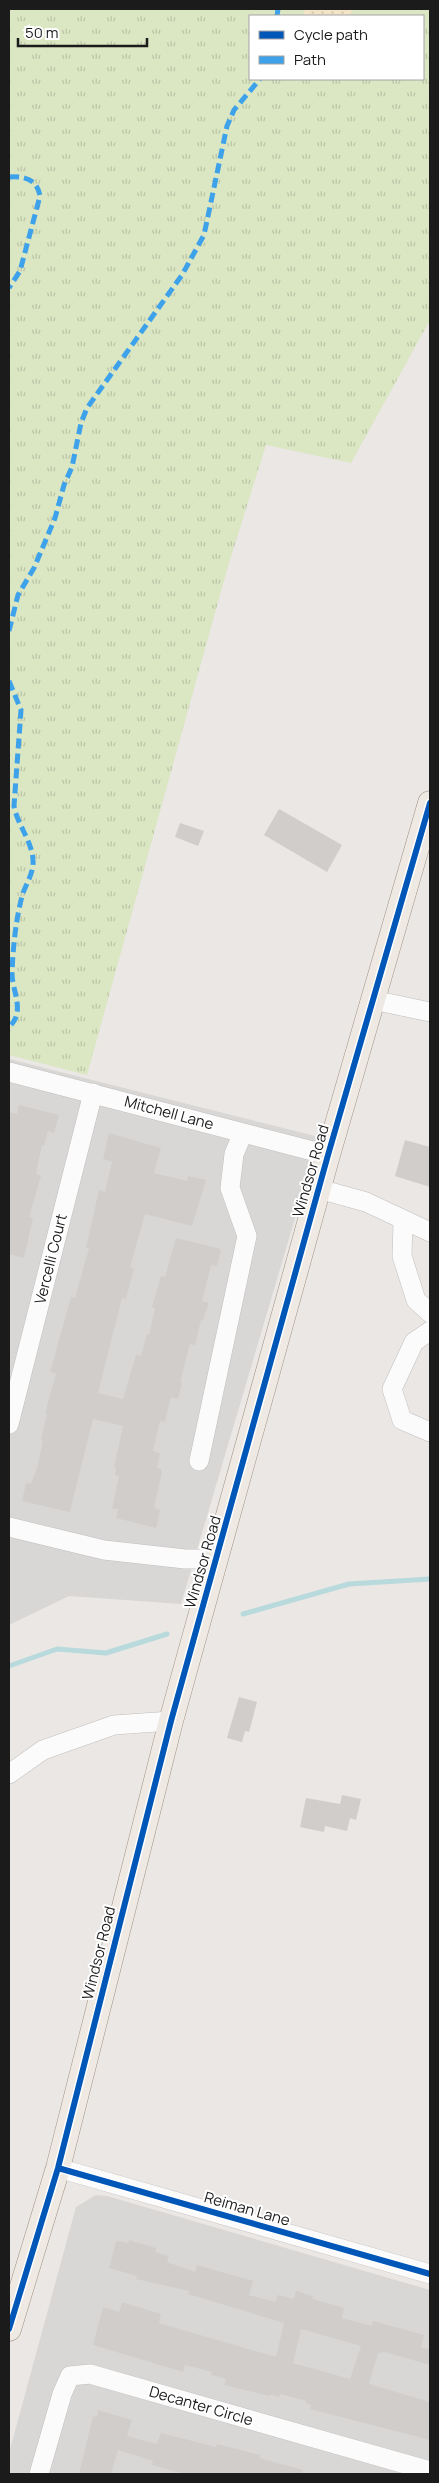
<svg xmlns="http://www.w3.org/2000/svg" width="439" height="2483" viewBox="0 0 439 2483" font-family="Manrope,sans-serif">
	<defs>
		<pattern id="grass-tufts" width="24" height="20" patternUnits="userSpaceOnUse" patternTransform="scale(1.25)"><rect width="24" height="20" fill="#dbe6c3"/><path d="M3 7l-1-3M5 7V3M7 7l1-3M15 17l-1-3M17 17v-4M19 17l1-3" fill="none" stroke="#bbc5a7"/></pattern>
		<pattern id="sand-dots" width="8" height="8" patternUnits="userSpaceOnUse" patternTransform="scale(1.25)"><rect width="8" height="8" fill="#f3e4c7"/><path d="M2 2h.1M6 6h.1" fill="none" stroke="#d0c3aa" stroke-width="1.8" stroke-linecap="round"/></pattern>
	</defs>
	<rect width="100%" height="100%" fill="#eae7e4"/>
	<path fill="#d9d7d5" d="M9 1059 319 1137 181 1604 69 1596 9 1625Z
		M96 2195 107 2196 430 2290V2474H9V2453L76 2207Z"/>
	<path fill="url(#grass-tufts)" fill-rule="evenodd" d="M9 9H430V320L351 463 266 445 228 566 87 1075 9 1055ZM250 16H423V79H250Z"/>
	<path fill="url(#sand-dots)" d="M305 9H354L351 14 344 16H303Z"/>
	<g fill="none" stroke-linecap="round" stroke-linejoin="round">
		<path stroke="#b8dadc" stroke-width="5" d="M243 1614 349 1584 430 1579
			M9 1666 57 1649 106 1653 167 1634"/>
	</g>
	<path fill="#d1cdcb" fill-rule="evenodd" d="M279 809 342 845 327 872 264 835Z
		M180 823 204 831 198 846 175 837Z
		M19 1105 59 1115 54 1133 48 1131 44 1146 42 1145 36 1173 41 1176 29 1217 33 1218 24 1258 9 1254V1112L17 1114Z
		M109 1133 161 1148 154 1173 187 1181 188 1176 206 1180 192 1226 145 1214 130 1267 134 1268 126 1299 122 1298 98 1393 123 1399 136 1355 141 1356 147 1334 149 1335 155 1308 152 1307 161 1276 165 1277 176 1238 221 1249 217 1266 211 1265 202 1301 209 1303 203 1320H201L195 1345 190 1344 180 1383H182L178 1399 171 1397 165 1422 160 1421 153 1451 160 1453 157 1468 161 1469 162 1472 154 1508 160 1510 156 1528 116 1518 118 1509H112L119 1476 115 1475 116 1468 114 1467 123 1426 93 1419 70 1512 22 1501 26 1483 31 1484 37 1468 43 1441 41 1440 47 1414 45 1413 56 1374 50 1372 71 1297 75 1298 89 1248H86L99 1190 105 1192 112 1162 103 1159Z
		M405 1140 430 1147V1187L395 1176Z
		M239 1697 257 1702 249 1732 245 1731 242 1742 227 1738Z
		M342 1795 361 1799 356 1820 350 1818 347 1831 325 1826 324 1832 300 1827 306 1798 340 1804Z
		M129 2240 156 2248 155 2252 169 2256 167 2262 195 2272 197 2265 253 2281 249 2295 275 2302 278 2295 294 2299 296 2291 313 2296 312 2299 344 2308 342 2318 372 2326 373 2321 424 2335 421 2348 430 2349V2365L385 2352 378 2353 369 2384 430 2402V2440L310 2409 311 2405 306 2403 307 2401 280 2394 279 2397 270 2394 269 2396 224 2385 226 2379 211 2375 212 2372 185 2365 183 2372 93 2345 103 2307 119 2312 122 2302 161 2314 159 2323 276 2357 284 2323 188 2294 189 2291 136 2279 137 2276 109 2268 116 2241 128 2243ZM301 2329 361 2346 350 2379 293 2363Z
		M98 2410 132 2420 127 2436 157 2444 161 2433 216 2447 217 2444 260 2455 259 2458 303 2470 302 2474H184L152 2465 153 2461 118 2450 111 2474H79L93 2416 97 2417Z"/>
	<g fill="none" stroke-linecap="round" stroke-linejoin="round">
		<defs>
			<path id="minor" d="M373 1000 430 1012
				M9 1072 328 1155
				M319 1189 366 1202 430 1232
				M403 1222 402 1256 416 1300 430 1313
				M9 1424 93 1093
				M430 1432 402 1420 392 1389 414 1342 430 1331
				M199 1461 247 1236 230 1188 234 1154 243 1133
				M9 1527 104 1550 185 1559H217
				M9 1774 43 1750 114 1725 171 1721
				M58 2168 430 2274
				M39 2474 62 2394 70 2376 90 2374 430 2471"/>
			<path id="major" d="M9 2329 58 2168 171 1721 328 1155 430 803"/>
		</defs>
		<use href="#minor" stroke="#c1bfbe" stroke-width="20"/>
		<use href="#major" stroke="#9e9182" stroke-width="25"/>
		<use href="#minor" stroke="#fcfbfb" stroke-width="19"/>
		<use href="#major" stroke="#efe9e3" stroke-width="24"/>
		<path stroke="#3da2ea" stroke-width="5" stroke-dasharray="10 5" stroke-linecap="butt" d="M277 16 278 9
			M9 177C25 176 37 179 40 196L20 271 9 288
			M9 631 18 595 34 568 55 518 64 485 72 467 81 423 87 408 182 275 204 235 227 126 234 110 260 79
			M9 681 21 710 14 806C17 824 32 841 33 860 34 872 27 882 23 893 16 917 13 947 12 973 12 991 26 1012 9 1027"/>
		<defs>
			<path id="cycleway" d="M58 2168 430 2274
				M9 2329 58 2168 171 1721 328 1155 430 803"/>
		</defs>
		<use href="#cycleway" stroke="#fff" stroke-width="9"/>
		<use href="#cycleway" stroke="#0057b8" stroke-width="6"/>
	</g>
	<g text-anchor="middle" stroke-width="4" stroke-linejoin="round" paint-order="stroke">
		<g font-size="15" fill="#1b1b1b" stroke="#fff">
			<text transform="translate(169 1113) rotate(15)" y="5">Mitchell Lane</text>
			<text transform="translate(311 1171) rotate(-74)" y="5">Windsor Road</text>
			<text transform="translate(51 1259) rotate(-76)" y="5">Vercelli Court</text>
			<text transform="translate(203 1562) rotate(-74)" y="5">Windsor Road</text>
			<text transform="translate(99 1953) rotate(-76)" y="5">Windsor Road</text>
			<text transform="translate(247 2209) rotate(16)" y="5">Reiman Lane</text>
			<text transform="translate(201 2406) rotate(16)" y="5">Decanter Circle</text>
		</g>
	</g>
	<rect width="439" height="2483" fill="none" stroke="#1b1b1b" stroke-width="20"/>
	<rect x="249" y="15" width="175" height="65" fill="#ffffff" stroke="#a4a4a4"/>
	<rect x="259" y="31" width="25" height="8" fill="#0057b8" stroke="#a4a4a4"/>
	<text x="294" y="40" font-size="15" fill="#1b1b1b">Cycle path</text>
	<rect x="259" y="56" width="25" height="8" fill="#3da2ea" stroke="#a4a4a4"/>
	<text x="294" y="65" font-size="15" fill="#1b1b1b">Path</text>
	<path d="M18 38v8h129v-8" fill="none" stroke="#1b1b1b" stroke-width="2.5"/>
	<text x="25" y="38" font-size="15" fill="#1b1b1b" stroke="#ffffff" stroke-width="4" paint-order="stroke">50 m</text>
</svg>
